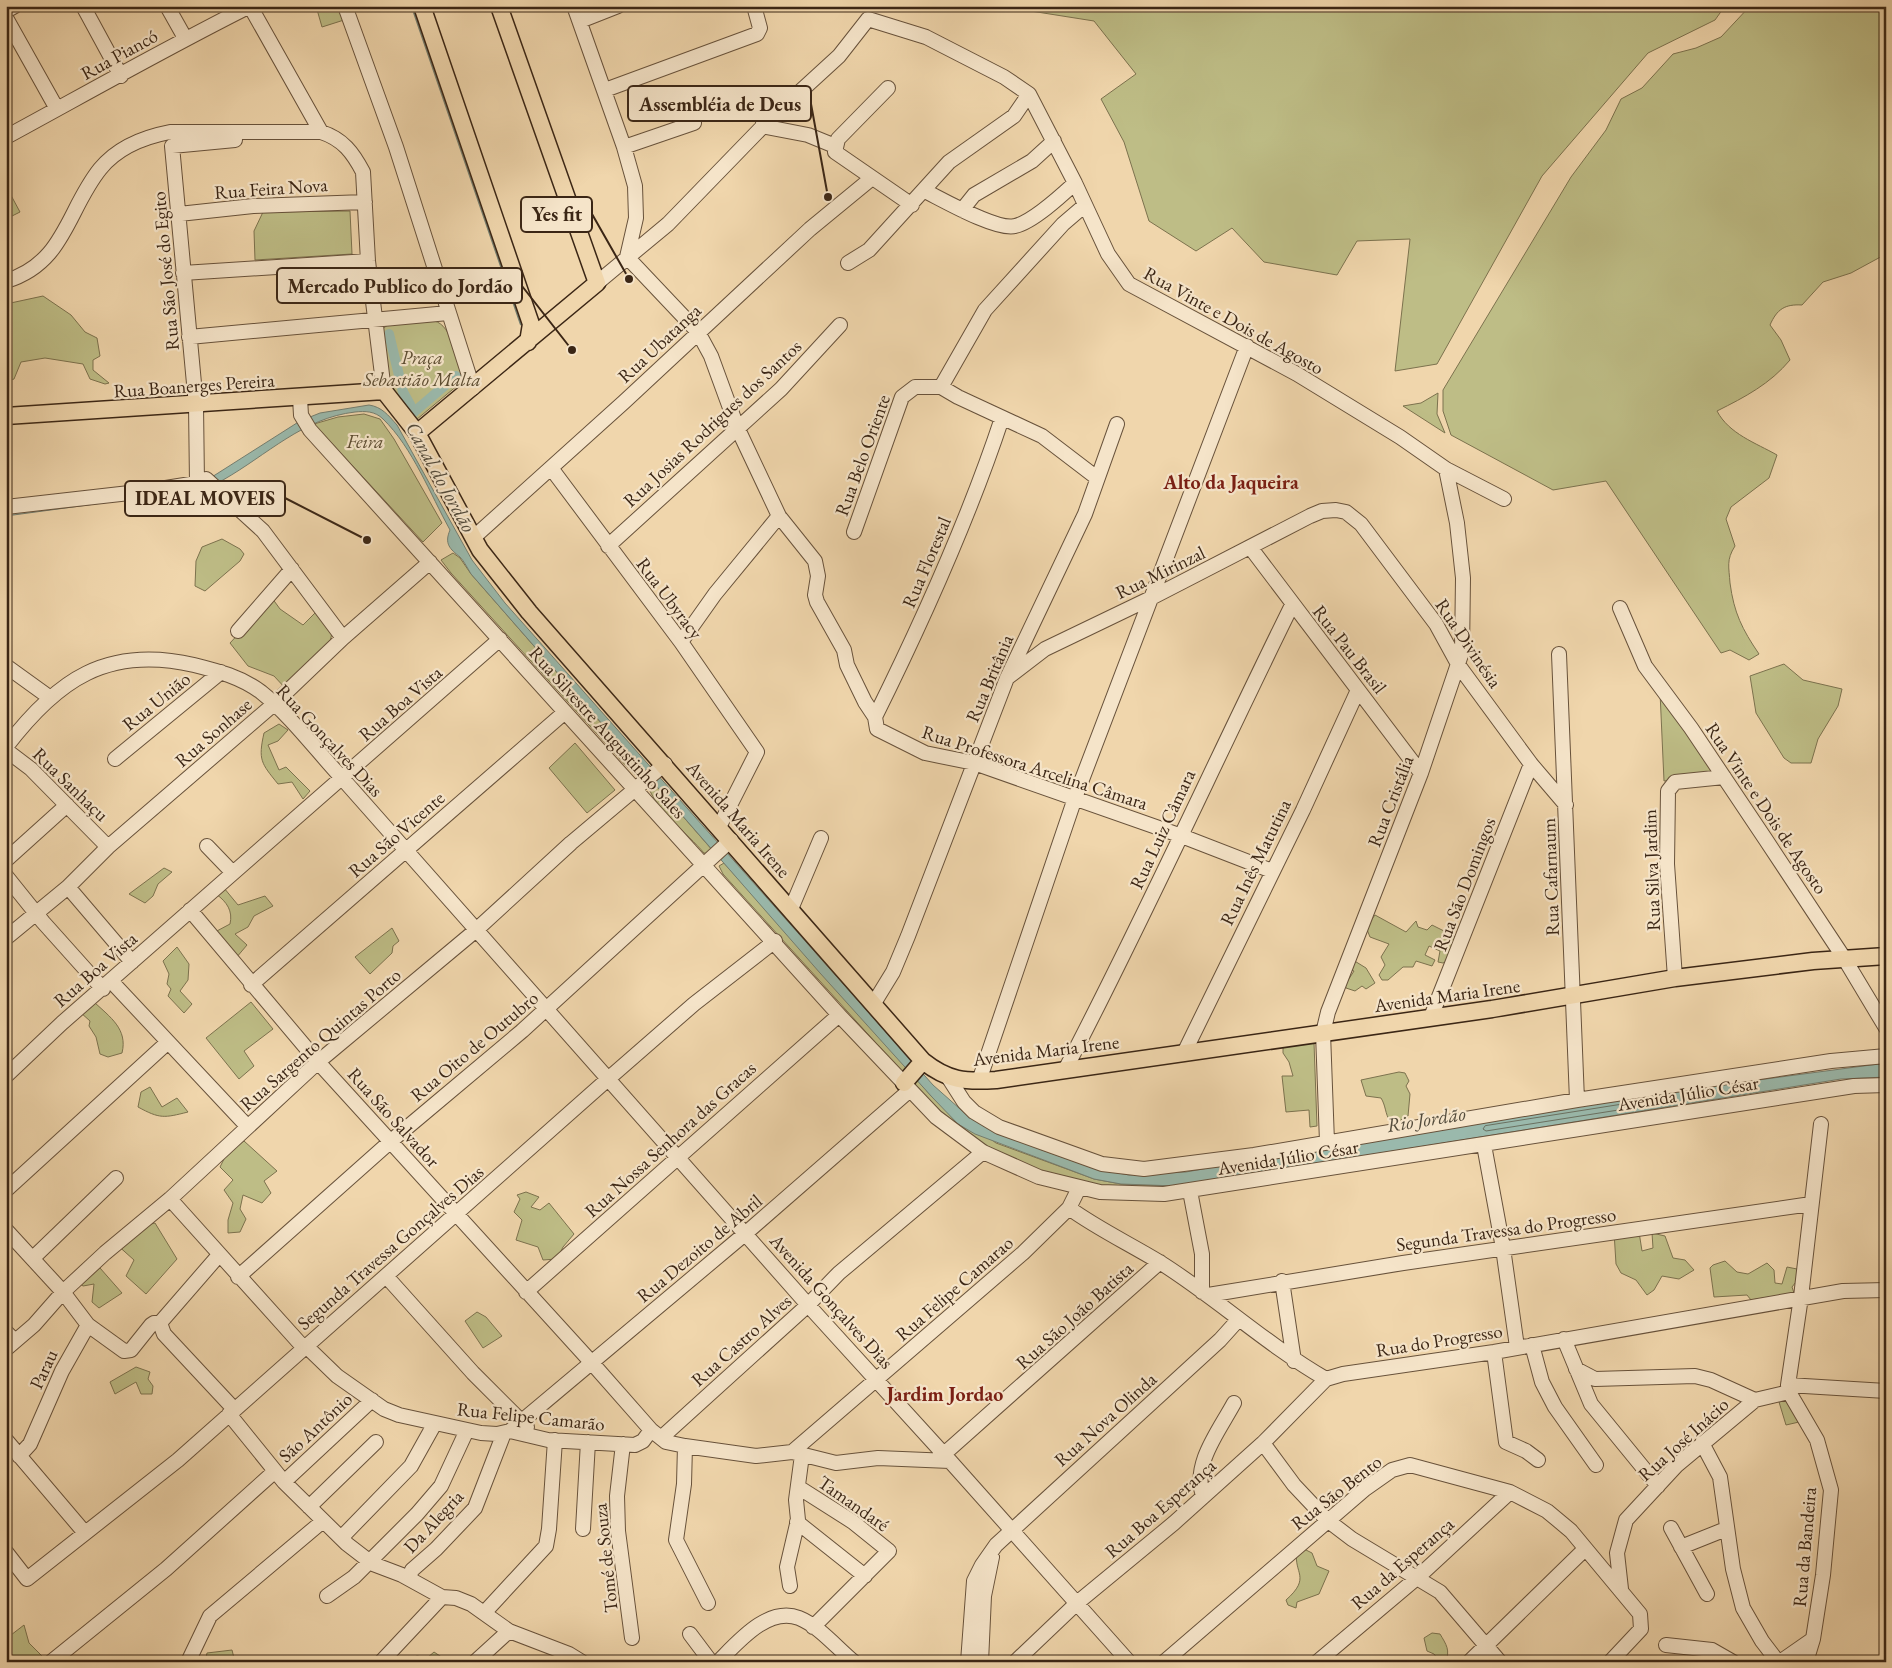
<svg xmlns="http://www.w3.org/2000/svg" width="1892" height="1668" viewBox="0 0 1892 1668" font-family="'EB Garamond',serif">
	<rect width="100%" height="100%" fill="#f0d6ac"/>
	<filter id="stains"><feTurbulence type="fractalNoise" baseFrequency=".004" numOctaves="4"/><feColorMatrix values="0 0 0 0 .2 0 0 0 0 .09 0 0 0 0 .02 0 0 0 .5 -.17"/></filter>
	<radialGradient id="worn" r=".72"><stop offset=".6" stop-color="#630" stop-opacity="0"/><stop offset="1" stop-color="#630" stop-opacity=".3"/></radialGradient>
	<path fill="#bebd86" stroke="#7c724e" d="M316 6H340L344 20 322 27Z
		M999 6H1725L1715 20 1648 53 1542 176 1437 364 1395 371 1410 239 1357 241 1337 275 1264 262 1232 228 1196 251 1149 221 1124 142 1101 99 1136 74 1094 21Z
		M1750 6H1886V254L1851 273 1823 282 1802 305C1785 304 1777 309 1770 325L1781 340 1790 360C1770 384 1745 397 1717 411 1729 434 1756 443 1777 455L1769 478 1731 507 1726 519 1735 546C1726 560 1729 567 1730 583 1734 613 1742 629 1759 654L1749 660 1730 650 1721 653 1606 481 1553 490 1451 435 1443 411V390L1571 177 1606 130 1621 99 1642 88 1673 54 1696 48 1721 37Z
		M6 186 20 212 6 219Z
		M350 211 352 254 255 260 254 231 263 212Z
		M43 296 71 315 85 332 97 338 100 356 93 360V370L109 383 105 384 90 379 83 364 45 358 21 362 14 379 6 382V304Z
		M434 321C452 324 459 364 464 380L416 420 389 390 382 329 388 325Z
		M1438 393 1437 414 1445 433 1403 406 1421 403Z
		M364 414 380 419 394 439 442 523 423 542 314 424 338 417Z
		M222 539 240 549 244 554 240 561 205 591 195 586 196 561 202 547Z
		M453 553 460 558 471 574 644 772 635 775 627 767 451 573 441 560Z
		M272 598 280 609 303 625 316 612 332 632 330 643 286 689 274 676 248 666 230 643Z
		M1784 664 1803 680 1842 689 1838 706 1818 739 1811 763H1791L1784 758 1756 713 1750 676Z
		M1660 692 1718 774 1664 781Z
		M279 724 288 730 278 741 268 745 279 770 286 767 310 791 303 799 292 782 278 784C261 763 258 760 264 733Z
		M575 743 615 790 587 813 549 768Z
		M653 782 713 851 709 854 704 853C687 833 656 810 648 786Z
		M724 863 909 1070 904 1074 723 874 719 866Z
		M164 868 172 872 158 884 153 896 145 903 129 894Z
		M224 888 238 905 265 896 273 906 254 916 248 927 235 934 247 945 236 958 231 948 225 949 215 932 230 924C233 911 227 902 216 894Z
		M1375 915 1406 932 1416 921 1418 927 1427 930 1432 925 1456 937 1448 961 1443 963 1438 962 1440 951 1429 946 1425 955 1435 960 1432 966 1416 961 1413 967H1403L1388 980H1382L1379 975 1385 965 1381 957 1389 944 1370 937 1366 927Z
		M392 928 399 941 393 946 392 953 370 974 355 957Z
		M177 947 189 964 188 980 180 991 192 1004 184 1013 168 996 171 989 167 984 169 974 163 961Z
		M1353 960 1366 968 1375 983 1366 989 1362 986 1355 991 1346 988 1345 985 1354 971 1349 969Z
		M94 1002C110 1017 128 1029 122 1053L108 1057 100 1054 96 1037 89 1026 90 1021 80 1012Z
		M251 1002 273 1029 244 1051 254 1066 239 1079 206 1038Z
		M1314 1043 1317 1126 1310 1127 1309 1110 1286 1112 1282 1076H1293L1289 1062 1283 1053V1047Z
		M1399 1072 1405 1073 1409 1081 1406 1086 1410 1094 1408 1116 1399 1121H1390C1385 1114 1386 1106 1381 1098L1366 1096 1361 1080Z
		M914 1076 932 1097 996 1143 1094 1179 1121 1184 1173 1186 1174 1188C1154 1189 1132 1191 1113 1188 1034 1179 961 1142 911 1079Z
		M150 1087 162 1107 177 1098 188 1112C164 1118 160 1119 138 1107L141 1092Z
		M244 1141 277 1171 264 1181 271 1193 262 1203 243 1195 240 1209 246 1219 240 1232 228 1233V1220L233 1203 224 1190 233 1180 220 1167 229 1149Z
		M526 1192 539 1197 531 1207 540 1210 549 1203 574 1234 563 1247 557 1259 543 1260 538 1247 516 1240 522 1220 514 1212 520 1199 517 1195Z
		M155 1223 177 1259 146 1294 126 1276 134 1260 115 1243 143 1226Z
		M1614 1232H1639L1642 1251 1653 1248 1652 1233 1665 1236 1673 1258 1685 1260 1694 1270 1679 1279 1662 1276 1654 1290 1647 1295 1636 1280 1621 1273 1616 1264Z
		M1725 1261 1737 1272 1748 1274 1767 1263 1774 1270 1775 1283 1782 1284 1787 1267 1797 1269 1799 1278 1792 1287 1794 1293 1751 1300 1747 1295 1714 1297 1710 1268 1713 1265Z
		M100 1268 122 1293 99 1308 92 1302 94 1284 83 1286 75 1280Z
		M477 1312 486 1317 502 1336 483 1348 465 1321Z
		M136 1367 150 1372 148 1379 153 1386 152 1394H141L136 1382 115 1394 110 1382Z
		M1786 1400 1799 1422 1786 1425 1779 1402Z
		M1304 1549 1312 1553 1317 1566 1329 1571 1319 1594 1297 1602 1296 1608 1288 1605 1286 1600C1312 1577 1293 1573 1297 1552Z
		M24 1625 29 1643 48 1662H13L6 1654 11 1635Z
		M1432 1633 1440 1634C1446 1644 1451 1651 1445 1662L1439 1661 1434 1654 1427 1651 1424 1638Z
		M232 1650 235 1662H205L207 1653Z
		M434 1652 443 1658 437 1662H409V1659L417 1656 427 1658Z"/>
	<path fill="#9ab9ac" stroke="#747e70" d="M369 405C382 407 388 415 397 425L472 560 505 603 933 1085 968 1116 984 1126 1042 1150 1093 1168 1129 1175 1186 1172 1377 1138 1698 1088 1886 1063V1077L1841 1079 1176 1186 1121 1184 1094 1179 975 1134 958 1124 932 1097 820 973 471 574C468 569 464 561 460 557 450 549 444 544 450 530 430 494 413 448 383 419 375 411 365 411 355 412 303 418 267 455 223 480 216 484 207 487 199 490L6 516V510L204 482 300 421 320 413Z"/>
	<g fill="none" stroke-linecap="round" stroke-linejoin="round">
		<path stroke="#6a7060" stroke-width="1" d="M1631 1103 1633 1105 1631 1108 1486 1131 1483 1129 1485 1126Z"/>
		<path stroke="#747e70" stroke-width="2.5" d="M412 6 521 324"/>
		<path stroke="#9ab9ac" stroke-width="10" d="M389 334 403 392 414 412 413 413
			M414 412 456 376"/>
		<defs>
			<path id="minor" d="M83 6 121 76
				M167 6 185 38
				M250 6 321 132
				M345 6 396 147 473 388
				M574 6 624 147 635 186 636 218 627 257 698 332 711 356 737 427 779 516 815 561 818 576 815 595 817 602 844 650 847 665 865 702 875 717 877 729 925 753 974 763 1179 835 1272 871
				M6 11 15 6
				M6 18 57 109
				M868 19 926 37 1004 77 1029 94 1075 183 1108 254 1129 284 1297 374 1400 437 1446 469 1504 499
				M580 21 618 6
				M888 88 838 139 835 152 912 205
				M605 90 757 34 760 28 754 6
				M762 126 808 135 835 146
				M6 137C87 93 168 47 250 6
				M624 147 694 123
				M925 191C943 200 997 231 1015 226 1033 222 1062 195 1075 183
				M962 210 974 195 1032 161 1054 141
				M179 214 253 206 365 202
				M848 263 869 250 949 162 1014 116 1029 94
				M183 273 368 261
				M6 281C65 263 67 210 100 169 117 148 144 137 170 132H321C343 139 353 153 363 172L368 261 384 391
				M597 283 668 224 768 121 839 56 868 19
				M189 337 448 313
				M941 387 985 310 1063 224 1084 206
				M300 398 301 415 310 430 839 1015 936 1117 983 1152 1039 1177 1100 1192 1164 1194 1758 1101 1854 1086 1886 1085
				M551 468 681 642 757 752 719 827
				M197 483 196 405 172 146 235 140
				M6 507 147 491 197 483 206 479 263 531 343 638
				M854 532 902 397 915 387H941L958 397 1042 436 1097 478
				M473 538 624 402 810 229 872 178
				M608 546 781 389 840 325
				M1250 547 1421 773
				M1620 608 1645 666 1691 728 1766 840 1844 958 1886 1028
				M238 631 292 569
				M681 642 715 594 779 516
				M1559 654 1577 1100
				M6 666 49 697
				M1007 678 1045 649 1151 598 1310 516 1322 511 1336 510 1346 512 1361 524 1436 624 1459 666 1531 764 1566 805
				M875 717C923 620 968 521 1002 418
				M6 747C57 680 107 645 194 665 218 671 241 677 261 692 291 716 316 750 342 778L808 1305 950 1461 1129 1662
				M6 750 31 769 108 847
				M115 759 221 672
				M207 846 233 873
				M6 860 67 805
				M6 876 43 922 103 989
				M68 887 132 962
				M791 909 821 838
				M190 910 318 1062 592 1363 651 1430 666 1442 685 1446 756 1456 792 1452 1023 1253 1069 1208 1079 1188
				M6 938 68 887 108 847 274 704 343 638 430 562
				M1675 978 1667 864 1668 791 1675 782 1724 777
				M111 981 247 1126
				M251 985 565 712
				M874 1003 893 972 908 936 1007 678 1085 514 1117 424
				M1431 1017 1531 764
				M1185 1051 1303 810 1358 690
				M1065 1070C1145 917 1216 759 1292 605
				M6 1076 62 1023 500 639
				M948 1077 964 1102 974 1112 999 1127 1102 1164 1144 1169 1254 1155 1577 1100 1831 1061 1886 1056
				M979 1081 1075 798 1247 346
				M1327 1142 1323 1033 1328 1012 1421 773 1462 652 1463 578 1457 523 1446 469
				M1484 1145 1503 1248 1517 1347
				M6 1190 168 1042
				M1190 1191 1202 1254V1292
				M170 1199 304 1348
				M1069 1208C1098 1229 1130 1244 1161 1263 1218 1299 1267 1345 1326 1379L1343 1374 1494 1352 1843 1291 1886 1290
				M6 1230 63 1292 88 1325 124 1351 131 1350 151 1325 154 1323H160
				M33 1258 116 1178
				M386 1276 473 1373 527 1427
				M238 1277 391 1141 522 1031 731 840
				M1282 1281 1294 1361
				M526 1292 839 1015
				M1208 1295 1403 1263 1811 1204
				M160 1323 164 1334 234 1409
				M160 1323 219 1255
				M6 1332 15 1341
				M1564 1339 1591 1404 1658 1486
				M1532 1345 1542 1382 1555 1407 1596 1465
				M306 1346 337 1376 384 1409 399 1415 481 1433 497 1434 510 1431 548 1440 635 1445 643 1441 651 1430
				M6 1349 34 1325 63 1292 105 1253 170 1199 318 1062 475 931 571 843 665 764
				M1494 1352 1506 1442 1526 1451 1538 1460
				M1576 1369 1595 1379 1695 1376 1711 1380 1755 1400 1789 1392
				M1788 1385 1886 1391
				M229 1414 284 1482 347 1544 373 1564 402 1575 442 1597 456 1598 471 1604 509 1631 569 1654 582 1662
				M510 1431 746 1233 910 1090
				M661 1438 808 1305 839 1273 983 1152
				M6 1440 85 1533
				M1263 1443 1294 1485 1327 1520 1352 1539 1440 1592 1500 1662
				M1702 1443 1720 1477 1733 1569 1743 1608 1762 1641 1778 1662
				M623 1444 617 1496 618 1531 632 1638
				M685 1446 684 1484 676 1540 708 1603
				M792 1452 836 1463 878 1458 950 1461
				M944 1454 1160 1262
				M19 1456 30 1444 62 1371 88 1325
				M284 1482 372 1400
				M798 1487 853 1522 889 1551 813 1627
				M1203 1496C1192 1464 1219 1431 1234 1403
				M309 1507 376 1442
				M797 1522 865 1576
				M1671 1528 1707 1594
				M583 1529 588 1442
				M341 1538 411 1466 435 1423
				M1681 1547 1726 1529
				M6 1552 27 1579 178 1460 608 1079 694 1004 775 941
				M409 1578 412 1570 436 1549 475 1508 504 1433
				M790 1586 787 1567 798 1520 796 1500 802 1455
				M1621 1589 1617 1553 1626 1520 1677 1465 1755 1400
				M327 1596 354 1577 417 1514 441 1486 467 1430
				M484 1613 546 1546 549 1529 555 1440
				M690 1634 711 1662
				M1666 1645 1712 1650 1733 1662
				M51 1662 166 1569 274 1472
				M188 1662 210 1616 323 1521
				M381 1662 442 1597
				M475 1662 509 1631
				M718 1662C738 1642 768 1606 799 1618 819 1626 837 1648 854 1662
				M968 1662 974 1581 982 1565 996 1545 1220 1340 1238 1320
				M981 1662 984 1596 992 1557
				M1015 1662 1077 1603 1174 1523 1263 1443 1326 1379
				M1164 1662 1365 1489 1392 1470 1410 1465 1510 1492 1547 1511 1571 1531 1640 1614 1641 1629 1610 1662
				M1317 1662 1418 1577 1510 1492
				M1469 1662 1585 1549
				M1780 1662 1813 1639
				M1806 1662 1813 1639 1823 1575 1831 1490 1817 1440 1789 1392 1788 1385 1801 1297 1821 1124"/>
			<path id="major" d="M422 6 531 324 528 342
				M6 416 384 391 417 433 480 550 529 612 923 1061C948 1081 965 1082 996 1080L1492 1009 1675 978 1813 961 1886 956
				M417 433 597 283 499 6
				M904 1083 923 1061"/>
		</defs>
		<use href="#minor" stroke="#68523b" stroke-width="16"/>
		<use href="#major" stroke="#3b2615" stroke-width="19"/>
		<use href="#minor" stroke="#f5e4c9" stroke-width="14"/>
		<use href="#major" stroke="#f0d6ac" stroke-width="16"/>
	</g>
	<g text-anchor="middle" stroke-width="4.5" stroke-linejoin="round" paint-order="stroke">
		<g font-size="19" fill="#3b2615" stroke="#f5e4c9">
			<text transform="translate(119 54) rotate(-29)" y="7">Rua Piancó</text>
			<text transform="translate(271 188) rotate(-4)" y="7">Rua Feira Nova</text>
			<text transform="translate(165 271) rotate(-95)" y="7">Rua São José do Egito</text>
			<text transform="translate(1234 320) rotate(29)" y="7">Rua Vinte e Dois de Agosto</text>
			<text transform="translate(659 343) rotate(-43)" y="7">Rua Ubatanga</text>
			<text transform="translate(194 385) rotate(-4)" y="7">Rua Boanerges Pereira</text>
			<text transform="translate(712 423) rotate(-43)" y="7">Rua Josias Rodrigues dos Santos</text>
			<text transform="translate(862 455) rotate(-70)" y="7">Rua Belo Oriente</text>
			<text transform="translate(926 562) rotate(-67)" y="7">Rua Florestal</text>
			<text transform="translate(1160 572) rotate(-26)" y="7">Rua Mirinzal</text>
			<text transform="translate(670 598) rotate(53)" y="7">Rua Ubyracy</text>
			<text transform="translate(1469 643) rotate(56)" y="7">Rua Divinésia</text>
			<text transform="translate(1350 649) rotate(52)" y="7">Rua Pau Brasil</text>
			<text transform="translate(989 678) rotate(-67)" y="7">Rua Britânia</text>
			<text transform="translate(156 701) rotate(-39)" y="7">Rua União</text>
			<text transform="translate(400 703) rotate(-41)" y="7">Rua Boa Vista</text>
			<text transform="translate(213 732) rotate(-41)" y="7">Rua Sonhase</text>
			<text transform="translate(608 732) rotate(48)" y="7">Rua Silvestre Augustinho Sales</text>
			<text transform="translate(330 740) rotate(47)" y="7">Rua Gonçalves Dias</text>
			<text transform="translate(1035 767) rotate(18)" y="7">Rua Professora Arcelina Câmara</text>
			<text transform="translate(71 784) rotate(44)" y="7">Rua Sanhaçu</text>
			<text transform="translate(1390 801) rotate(-69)" y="7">Rua Cristália</text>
			<text transform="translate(1767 808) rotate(56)" y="7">Rua Vinte e Dois de Agosto</text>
			<text transform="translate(739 819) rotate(49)" y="7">Avenida Maria Irene</text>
			<text transform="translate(1162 829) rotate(-65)" y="7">Rua Luiz Câmara</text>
			<text transform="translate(396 834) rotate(-41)" y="7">Rua São Vicente</text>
			<text transform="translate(1255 862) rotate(-64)" y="7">Rua Inês Matutina</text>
			<text transform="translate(1651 870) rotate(-92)" y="7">Rua Silva Jardim</text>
			<text transform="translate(1550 877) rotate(-92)" y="7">Rua Cafarnaum</text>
			<text transform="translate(1464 884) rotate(-69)" y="7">Rua São Domingos</text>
			<text transform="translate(95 969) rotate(-41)" y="7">Rua Boa Vista</text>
			<text transform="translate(1447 995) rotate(-8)" y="7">Avenida Maria Irene</text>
			<text transform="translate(320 1039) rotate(-41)" y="7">Rua Sargento Quintas Porto</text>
			<text transform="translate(474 1046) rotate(-40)" y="7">Rua Oito de Outubro</text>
			<text transform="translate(1046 1050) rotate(-7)" y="7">Avenida Maria Irene</text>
			<text transform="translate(1688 1093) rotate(-9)" y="7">Avenida Júlio César</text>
			<text transform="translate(394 1117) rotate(48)" y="7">Rua São Salvador</text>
			<text transform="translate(670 1139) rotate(-42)" y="7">Rua Nossa Senhora das Gracas</text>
			<text transform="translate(1288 1157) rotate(-9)" y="7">Avenida Júlio César</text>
			<text transform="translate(1506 1229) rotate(-8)" y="7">Segunda Travessa do Progresso</text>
			<text transform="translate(390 1247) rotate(-41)" y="7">Segunda Travessa Gonçalves Dias</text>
			<text transform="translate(699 1248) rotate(-40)" y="7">Rua Dezoito de Abril</text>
			<text transform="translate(954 1288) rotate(-41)" y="7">Rua Felipe Camarao</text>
			<text transform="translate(832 1301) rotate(48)" y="7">Avenida Gonçalves Dias</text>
			<text transform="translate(1074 1315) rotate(-42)" y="7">Rua São João Batista</text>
			<text transform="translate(741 1340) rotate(-42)" y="7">Rua Castro Alves</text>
			<text transform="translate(1439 1340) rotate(-9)" y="7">Rua do Progresso</text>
			<text transform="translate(43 1369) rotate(-65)" y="7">Parau</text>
			<text transform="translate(531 1416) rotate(6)" y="7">Rua Felipe Camarão</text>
			<text transform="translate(1105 1419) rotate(-42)" y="7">Rua Nova Olinda</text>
			<text transform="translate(315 1427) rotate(-43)" y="7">São Antônio</text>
			<text transform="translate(1683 1439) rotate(-42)" y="7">Rua José Inácio</text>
			<text transform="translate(1336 1492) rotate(-38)" y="7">Rua São Bento</text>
			<text transform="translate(854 1503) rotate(35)" y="7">Tamandaré</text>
			<text transform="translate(1160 1508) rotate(-41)" y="7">Rua Boa Esperança</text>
			<text transform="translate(433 1521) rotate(-47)" y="7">Da Alegria</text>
			<text transform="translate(1804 1547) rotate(-85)" y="7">Rua da Bandeira</text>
			<text transform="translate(605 1558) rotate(-96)" y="7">Tomé de Souza</text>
			<text transform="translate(1402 1563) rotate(-41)" y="7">Rua da Esperança</text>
		</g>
		<g font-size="19" font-style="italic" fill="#5c4c31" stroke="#f5e4c9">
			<text x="422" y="364">Praça<tspan x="422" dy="22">Sebastião Malta</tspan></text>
			<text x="365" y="448">Feira</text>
		</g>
		<g font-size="20" font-style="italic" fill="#534b3b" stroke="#f5e4c9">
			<text transform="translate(441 477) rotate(61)" y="7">Canal do Jordão</text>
			<text transform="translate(1426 1119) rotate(-9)" y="7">Rio Jordão</text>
		</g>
		<g font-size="20" font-weight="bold" fill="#7a1f14" stroke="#f5e4c9">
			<text x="1231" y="489">Alto da Jaqueira</text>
			<text x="945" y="1401">Jardim Jordao</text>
		</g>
	</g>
	<path fill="none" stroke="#3b2615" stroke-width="2" d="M828 197L811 104M629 279L592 214M572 350L522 286M367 540L285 498"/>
	<g fill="#3b2615" stroke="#f5e4c9" stroke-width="2">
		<circle cx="828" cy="197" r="5"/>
		<circle cx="629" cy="279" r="5"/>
		<circle cx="572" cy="350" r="5"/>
		<circle cx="367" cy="540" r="5"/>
	</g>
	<g fill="#f5e4c9" stroke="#3b2615" stroke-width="2">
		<rect x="628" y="86" width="183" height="35" rx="5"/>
		<rect x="521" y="197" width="71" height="35" rx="5"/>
		<rect x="277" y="268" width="245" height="35" rx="5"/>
		<rect x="125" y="481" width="160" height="35" rx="5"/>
	</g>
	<g font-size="20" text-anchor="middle" font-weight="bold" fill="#3b2615">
		<text x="720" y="111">Assembléia de Deus</text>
		<text x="557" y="221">Yes fit</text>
		<text x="400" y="293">Mercado Publico do Jordão</text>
		<text x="205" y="505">IDEAL MOVEIS</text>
	</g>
	<rect width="1892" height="1668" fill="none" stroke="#f0d6ac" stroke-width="25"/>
	<rect x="8" y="8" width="1877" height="1653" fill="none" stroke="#3b2615" stroke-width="2.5"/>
	<rect x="12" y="12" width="1867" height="1643" fill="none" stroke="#3b2615"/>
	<rect width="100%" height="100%" filter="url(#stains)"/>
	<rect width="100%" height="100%" fill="url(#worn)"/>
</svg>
